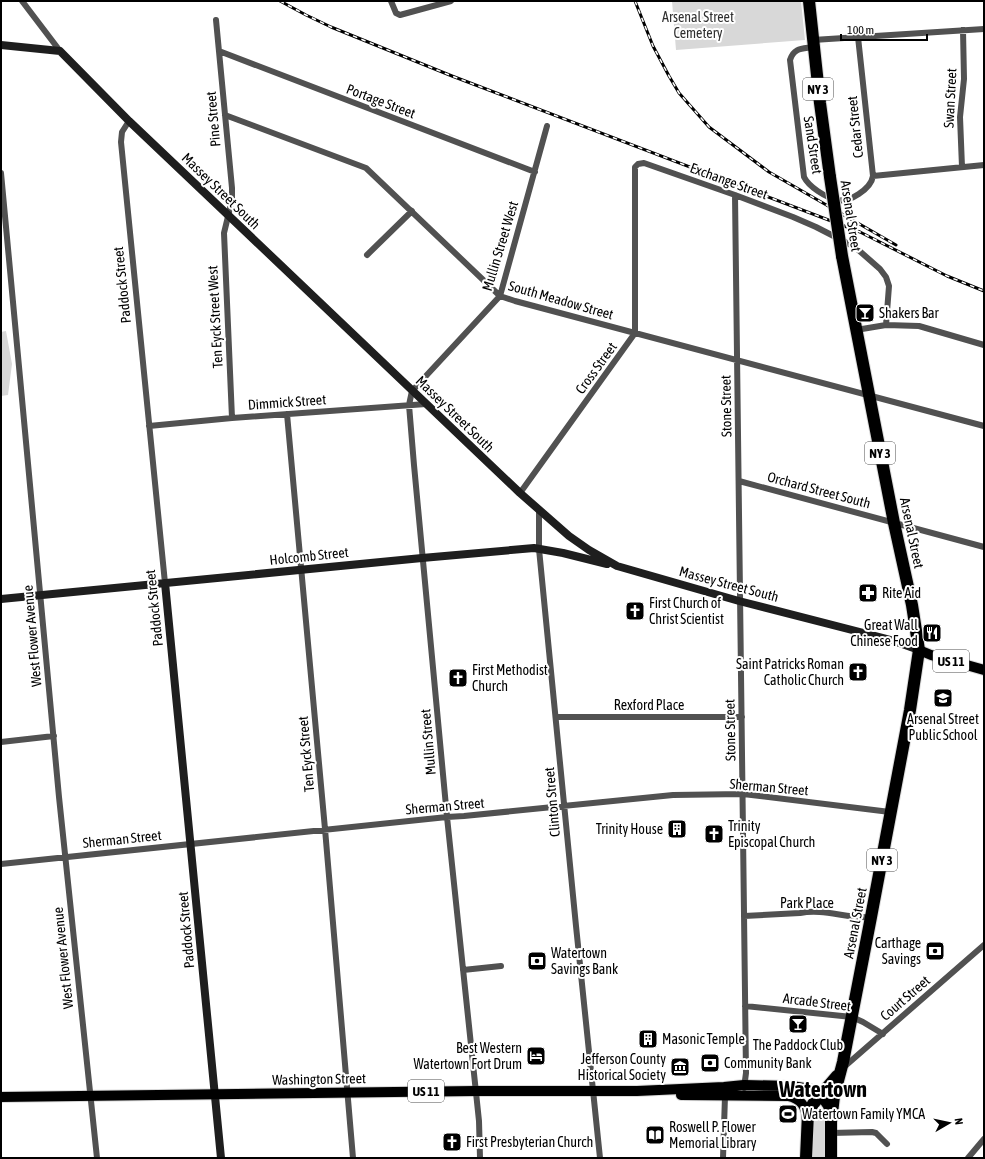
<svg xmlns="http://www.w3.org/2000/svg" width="985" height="1159" font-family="'Asap Condensed',sans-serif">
  <rect width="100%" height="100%" fill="#fff"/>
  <path fill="#d8d8d8" d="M672 1H801L805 40 676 50Z
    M6 331 12 364 8 395 1 396V332Z
    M819 1114 822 1115 826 1122V1158H811L813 1119 815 1115Z"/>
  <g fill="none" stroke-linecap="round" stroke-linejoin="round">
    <g stroke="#dbdbdb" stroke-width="12">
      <path id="primary" d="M919 650 931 655 984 670
        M681 1095 788 1096C801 1099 806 1106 807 1119
        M1 1097 475 1091H637L724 1087 744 1085 792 1086 810 1089 821 1096 828 1106 831 1116"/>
    </g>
    <g stroke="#dbdbdb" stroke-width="14">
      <path id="highway" d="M809 1 820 103 830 177
        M806 1158 808 1113 813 1104 837 1076
        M831 1158V1122L834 1096 843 1062 871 917 910 710 919 650 912 605 894 523 842 256"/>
    </g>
    <path stroke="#515151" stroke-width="6" d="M22 1 60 51
      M391 1 396 13 400 15 451 1
      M216 20 232 188V200L224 233 232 418
      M813 40 984 29
      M814 47C803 49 794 47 790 60L804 177C809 187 825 197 837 200 849 203 871 189 873 176L858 37
      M219 51 535 172
      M225 115 366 168 500 296 515 301 984 426
      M129 121 122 132 121 142 165 583
      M962 167 960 117 964 79 963 30
      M1 173 59 797 97 1158
      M873 176 984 165
      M735 195 746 1073 744 1088
      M367 255 412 211
      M856 330 886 325 919 326 984 345
      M287 414 325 829 353 1158
      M149 426 232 418 426 404
      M739 481 984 547
      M520 493 635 333V167L638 164 644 163 735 195 793 217 816 227 855 247 880 269 886 277 889 286 886 325
      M539 510V549L576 926 600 1158
      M556 717H742
      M1 742 54 736
      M1 864 447 817 464 816 673 795 743 794 890 812
      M744 916 800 913C824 908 847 919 871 917
      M463 970 501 966
      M745 1006 852 1017 863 1022 883 1034
      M844 1067 984 945
      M831 1133 872 1132 876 1133 887 1144
      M480 1158 479 1121 447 817 414 465 409 405 412 391 500 296 547 126
      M723 1158 725 1096
      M968 1158 984 1139"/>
    <path stroke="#1e1e1e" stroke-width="8" d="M1 45 60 51 129 121 248 234 520 493 569 536 589 550 617 566 739 601 891 640 919 650
      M165 583 221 1158
      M1 599 422 558 534 548 563 553 607 564"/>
    <use href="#primary" stroke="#000" stroke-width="10"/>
    <use href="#highway" stroke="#000" stroke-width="12"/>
    <g stroke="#000" stroke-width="3">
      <path id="rail" d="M280 1 306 15 331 27 452 76 860 232 947 276 984 291
        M635 1 653 46 669 76 679 93 709 127 769 172 896 245"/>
    </g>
    <use href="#rail" stroke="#fff" stroke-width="1.5" stroke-dasharray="4.5" stroke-linecap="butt"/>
    <g stroke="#dbdbdb" stroke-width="14" stroke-linecap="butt">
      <path id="highway-bridge" d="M830 177 842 256"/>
    </g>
    <use href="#highway-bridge" stroke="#000" stroke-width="12"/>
  </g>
  <defs>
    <g id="bar-square" transform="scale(1)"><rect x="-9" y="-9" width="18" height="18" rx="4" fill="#000" stroke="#fff"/><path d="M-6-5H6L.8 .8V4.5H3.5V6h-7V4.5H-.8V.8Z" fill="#fff"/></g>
    <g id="pharmacy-square" transform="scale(1)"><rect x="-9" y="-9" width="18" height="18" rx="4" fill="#000" stroke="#fff"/><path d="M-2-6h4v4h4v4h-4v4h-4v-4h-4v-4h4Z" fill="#fff"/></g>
    <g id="church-square" transform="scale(1)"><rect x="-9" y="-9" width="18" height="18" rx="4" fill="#000" stroke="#fff"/><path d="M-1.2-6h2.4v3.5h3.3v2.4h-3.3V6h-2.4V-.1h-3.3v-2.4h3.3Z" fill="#fff"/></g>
    <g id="restaurant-square" transform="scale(1)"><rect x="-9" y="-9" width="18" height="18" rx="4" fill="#000" stroke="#fff"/><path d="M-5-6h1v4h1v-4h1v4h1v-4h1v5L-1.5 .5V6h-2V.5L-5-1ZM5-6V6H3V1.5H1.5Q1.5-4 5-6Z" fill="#fff"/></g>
    <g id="school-square" transform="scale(1)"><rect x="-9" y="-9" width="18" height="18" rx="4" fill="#000" stroke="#fff"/><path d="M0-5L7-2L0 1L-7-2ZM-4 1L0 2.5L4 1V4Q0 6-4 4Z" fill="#fff"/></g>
    <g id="building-square" transform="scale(1)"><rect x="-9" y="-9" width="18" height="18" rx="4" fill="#000" stroke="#fff"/><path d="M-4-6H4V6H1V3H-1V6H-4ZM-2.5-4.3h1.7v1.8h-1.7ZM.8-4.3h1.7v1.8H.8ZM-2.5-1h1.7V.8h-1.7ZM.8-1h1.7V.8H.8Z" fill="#fff"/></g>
    <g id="bank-square" transform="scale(1)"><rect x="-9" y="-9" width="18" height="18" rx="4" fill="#000" stroke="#fff"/><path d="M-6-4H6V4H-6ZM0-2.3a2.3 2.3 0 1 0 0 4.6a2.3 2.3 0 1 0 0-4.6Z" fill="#fff"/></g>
    <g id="hotel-square" transform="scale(1)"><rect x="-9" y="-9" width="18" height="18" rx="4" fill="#000" stroke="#fff"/><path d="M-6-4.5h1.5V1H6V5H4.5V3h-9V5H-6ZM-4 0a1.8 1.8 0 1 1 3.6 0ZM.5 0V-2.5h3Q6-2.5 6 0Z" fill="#fff"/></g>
    <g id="museum-square" transform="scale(1)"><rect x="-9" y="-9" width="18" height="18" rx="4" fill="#000" stroke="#fff"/><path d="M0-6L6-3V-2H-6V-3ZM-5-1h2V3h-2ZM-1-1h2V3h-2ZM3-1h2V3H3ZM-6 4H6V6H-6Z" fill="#fff"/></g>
    <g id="stadium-square" transform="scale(1)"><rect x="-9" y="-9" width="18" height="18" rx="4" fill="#000" stroke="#fff"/><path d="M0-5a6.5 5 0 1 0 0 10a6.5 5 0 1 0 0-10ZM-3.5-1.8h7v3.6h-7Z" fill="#fff"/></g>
    <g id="library-square" transform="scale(1)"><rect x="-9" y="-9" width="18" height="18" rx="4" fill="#000" stroke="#fff"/><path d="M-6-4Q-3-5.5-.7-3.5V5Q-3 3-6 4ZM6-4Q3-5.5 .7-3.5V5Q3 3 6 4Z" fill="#fff"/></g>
  </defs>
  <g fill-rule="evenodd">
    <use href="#bar-square" x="865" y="313"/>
    <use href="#pharmacy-square" x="868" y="593"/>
    <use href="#church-square" x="635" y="611"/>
    <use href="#restaurant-square" x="932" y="633"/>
    <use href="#church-square" x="858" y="672"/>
    <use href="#church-square" x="458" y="678"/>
    <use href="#school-square" x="943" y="698"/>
    <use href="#building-square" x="677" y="829"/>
    <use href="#church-square" x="714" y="834"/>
    <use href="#bank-square" x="935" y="951"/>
    <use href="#bank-square" x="537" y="961"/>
    <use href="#bar-square" x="798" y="1024"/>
    <use href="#building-square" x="648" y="1039"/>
    <use href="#hotel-square" x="536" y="1056"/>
    <use href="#bank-square" x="710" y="1063"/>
    <use href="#museum-square" x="680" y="1067"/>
    <use href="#stadium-square" x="788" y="1114"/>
    <use href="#library-square" x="655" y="1135"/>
    <use href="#church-square" x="452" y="1142"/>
  </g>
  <g text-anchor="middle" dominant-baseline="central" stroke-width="4" stroke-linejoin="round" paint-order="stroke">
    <g fill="#fff" stroke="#4c4c4c" stroke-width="1">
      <rect x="803" y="78" width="30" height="22" rx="3"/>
      <rect x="865" y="442" width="30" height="22" rx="3"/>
      <rect x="933" y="650" width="36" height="22" rx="3"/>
      <rect x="867" y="849" width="30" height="22" rx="3"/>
      <rect x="408" y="1080" width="36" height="22" rx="3"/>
    </g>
    <g font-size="13" font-weight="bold" fill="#000">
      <text x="818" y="89">NY 3</text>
      <text x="880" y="453">NY 3</text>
      <text x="951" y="661">US 11</text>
      <text x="882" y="860">NY 3</text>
      <text x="426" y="1091">US 11</text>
    </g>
    <g font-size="14" fill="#2f2f2f" stroke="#fff">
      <text x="698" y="17">Arsenal Street<tspan x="698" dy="16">Cemetery</tspan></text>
    </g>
    <g font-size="14" fill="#000" stroke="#fff">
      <text transform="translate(950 98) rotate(-87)">Swan Street</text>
      <text transform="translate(381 101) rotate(21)">Portage Street</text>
      <text transform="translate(213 119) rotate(-95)">Pine Street</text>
      <text transform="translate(855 127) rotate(-96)">Cedar Street</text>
      <text transform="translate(813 145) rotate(81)">Sand Street</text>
      <text transform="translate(729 181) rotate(20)">Exchange Street</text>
      <text transform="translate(221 191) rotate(44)">Massey Street South</text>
      <text transform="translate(851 216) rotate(81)">Arsenal Street</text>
      <text transform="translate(500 246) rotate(-73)">Mullin Street West</text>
      <text transform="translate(122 285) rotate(-96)">Paddock Street</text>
      <text transform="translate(561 300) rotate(16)">South Meadow Street</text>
      <text transform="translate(215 317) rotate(-93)">Ten Eyck Street West</text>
      <text transform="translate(596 368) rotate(-54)">Cross Street</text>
      <text transform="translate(287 402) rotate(-4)">Dimmick Street</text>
      <text transform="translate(726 406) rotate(-91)">Stone Street</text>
      <text transform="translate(455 414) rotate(44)">Massey Street South</text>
      <text transform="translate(819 490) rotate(15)">Orchard Street South</text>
      <text transform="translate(912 533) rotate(78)">Arsenal Street</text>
      <text transform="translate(309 556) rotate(-6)">Holcomb Street</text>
      <text transform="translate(729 584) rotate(15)">Massey Street South</text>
      <text transform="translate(154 608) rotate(-96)">Paddock Street</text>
      <text transform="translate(32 636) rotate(-95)">West Flower Avenue</text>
      <text x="649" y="705">Rexford Place</text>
      <text transform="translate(730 730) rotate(-91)">Stone Street</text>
      <text transform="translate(428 742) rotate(-95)">Mullin Street</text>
      <text transform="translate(306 754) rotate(-95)">Ten Eyck Street</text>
      <text transform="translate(769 787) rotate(5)">Sherman Street</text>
      <text transform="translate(552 802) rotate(-95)">Clinton Street</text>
      <text transform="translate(445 806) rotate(-5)">Sherman Street</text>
      <text transform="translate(122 839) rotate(-6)">Sherman Street</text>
      <text x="807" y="903">Park Place</text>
      <text transform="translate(855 923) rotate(-79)">Arsenal Street</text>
      <text transform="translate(186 930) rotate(-95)">Paddock Street</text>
      <text transform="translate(63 958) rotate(-96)">West Flower Avenue</text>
      <text transform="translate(905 998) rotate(-41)">Court Street</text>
      <text transform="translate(817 1002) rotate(7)">Arcade Street</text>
      <text transform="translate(319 1079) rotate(-1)">Washington Street</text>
    </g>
    <g font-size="14" fill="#000" stroke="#fff" text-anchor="start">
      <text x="879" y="313">Shakers Bar</text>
      <text x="882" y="593">Rite Aid</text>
      <text x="649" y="603">First Church of<tspan x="649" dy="16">Christ Scientist</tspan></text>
      <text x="918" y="625" text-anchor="end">Great Wall<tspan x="918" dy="16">Chinese Food</tspan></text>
      <text x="844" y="664" text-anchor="end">Saint Patricks Roman<tspan x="844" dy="16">Catholic Church</tspan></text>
      <text x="472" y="670">First Methodist<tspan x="472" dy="16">Church</tspan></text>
      <text x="943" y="719" text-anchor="middle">Arsenal Street<tspan x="943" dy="16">Public School</tspan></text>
      <text x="728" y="826">Trinity<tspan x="728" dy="16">Episcopal Church</tspan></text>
      <text x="663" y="829" text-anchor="end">Trinity House</text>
      <text x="921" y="943" text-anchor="end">Carthage<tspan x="921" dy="16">Savings</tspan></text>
      <text x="551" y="953">Watertown<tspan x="551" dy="16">Savings Bank</tspan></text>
      <text x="662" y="1039">Masonic Temple</text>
      <text x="798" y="1045" text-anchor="middle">The Paddock Club</text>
      <text x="522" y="1048" text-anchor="end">Best Western<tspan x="522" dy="16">Watertown Fort Drum</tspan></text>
      <text x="666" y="1059" text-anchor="end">Jefferson County<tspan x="666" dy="16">Historical Society</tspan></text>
      <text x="724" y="1063">Community Bank</text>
      <text x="802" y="1114">Watertown Family YMCA</text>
      <text x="669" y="1127">Roswell P. Flower<tspan x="669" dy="16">Memorial Library</tspan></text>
      <text x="466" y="1142">First Presbyterian Church</text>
    </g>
    <g font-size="22" font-weight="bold" fill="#000" stroke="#fff">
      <text x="823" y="1089">Watertown</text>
    </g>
  </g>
  <rect width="985" height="1159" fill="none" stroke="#000000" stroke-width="4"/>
  <g transform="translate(949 1123) rotate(81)" stroke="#ffffff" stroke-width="3" paint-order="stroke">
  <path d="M0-3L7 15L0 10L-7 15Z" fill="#000000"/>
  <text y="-6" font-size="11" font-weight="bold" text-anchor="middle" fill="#000000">N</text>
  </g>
  <path d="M841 34v6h86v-6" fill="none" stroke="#000000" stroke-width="2"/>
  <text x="847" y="34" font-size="12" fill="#000000" stroke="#ffffff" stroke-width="3" paint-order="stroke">100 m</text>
</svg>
